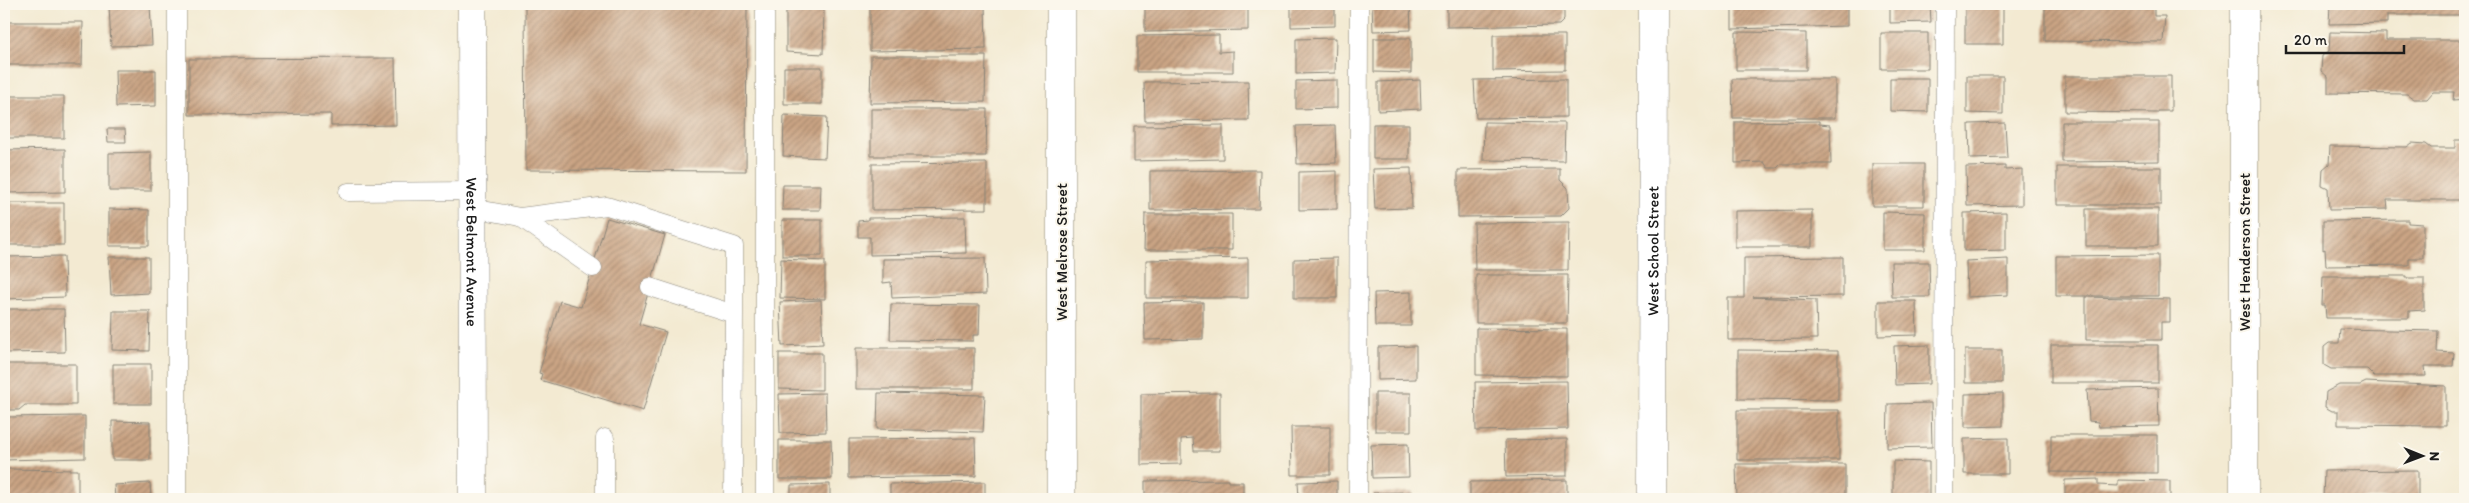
<svg xmlns="http://www.w3.org/2000/svg" width="2469" height="503" font-family="Itim,sans-serif">
  <defs>
    <pattern id="building-hatch" width="6" height="6" patternUnits="userSpaceOnUse" patternTransform="scale(1.25)"><rect width="6" height="6" fill="#caa484"/><path d="M-1 1l2-2M0 6l6-6M5 7l2-2" fill="none" stroke="#a3856b"/></pattern>
  </defs>
  <rect width="100%" height="100%" fill="#fbf7ec"/>
  <filter id="ink" filterUnits="userSpaceOnUse"><feTurbulence type="fractalNoise" baseFrequency=".02" numOctaves="2"/><feDisplacementMap in="SourceGraphic" scale="10" xChannelSelector="R" yChannelSelector="G"/><feConvolveMatrix kernelMatrix="1 2 1 2 8 2 1 2 1" color-interpolation-filters="sRGB"/></filter>
  <filter id="wash" filterUnits="userSpaceOnUse"><feTurbulence type="fractalNoise" baseFrequency=".0096" numOctaves="4" result="noise"/><feDisplacementMap in="SourceGraphic" scale="20" xChannelSelector="R" yChannelSelector="G"/><feGaussianBlur stdDeviation="1.12" result="paint"/><feColorMatrix in="noise" values="0 0 0 0 0 0 0 0 0 0 0 0 0 0 0 0 0 1.4 0 .05"/><feComposite in="paint" operator="in"/></filter>
  <g filter="url(#wash)">
    <rect width="100%" height="100%" fill="#f3ead2"/>
    <g id="blocks">
      <path fill="url(#building-hatch)" d="M150 4 152 45 111 46 109 5Z
        M525 4H747L746 171 526 170Z
        M870 4H985L986 49 870 51Z
        M1145 4H1248V30L1145 32Z
        M1291 4H1335V26L1291 27Z
        M1372 4H1410L1411 30 1373 31Z
        M1447 4H1561L1564 7V20L1559 25 1447 27Z
        M1732 4H1847V26L1732 29Z
        M1890 4H1930L1931 22 1890 23Z
        M2045 4H2154V16H2165L2163 42 2045 41Z
        M2330 4H2465V15H2387V23L2329 24Z
        M786 5 824 8 823 54 786 52Z
        M1965 7H2003V44H1965Z
        M4 22H83L82 65H4Z
        M1736 32 1806 33V70H1736Z
        M2330 32 2386 33V40H2465V99L2453 100 2454 92H2433L2427 99H2414L2407 94 2328 93V77L2321 71 2322 56 2329 51Z
        M1881 33H1928V69H1881Z
        M1219 35V52L1233 51V72H1137V36Z
        M1493 35H1565V70L1493 71Z
        M1336 38 1335 73 1296 74V39Z
        M1374 38H1411V73L1374 72Z
        M871 56H986L985 102 870 103Z
        M395 58 396 125 331 126V114L189 115V59Z
        M784 67H822V104H784Z
        M115 70H156V106L116 107Z
        M1967 76H2003V114L1967 113Z
        M2065 76H2171V111H2158V113L2065 112Z
        M1890 78H1928V112L1890 111Z
        M1566 79V117L1476 118 1474 80Z
        M1732 79H1835V118H1733Z
        M1337 80V108L1296 109V81Z
        M1420 80 1421 109 1378 111V82Z
        M1248 81 1249 120 1145 121 1144 82Z
        M4 96H64V138H4Z
        M871 109H987L986 156H871Z
        M784 115 827 117 825 158 783 156Z
        M1819 121V124L1830 125 1831 164H1781L1777 168H1768L1764 162 1735 163V122Z
        M1484 122 1565 123 1564 161 1483 160Z
        M2062 122H2159V161L2062 162Z
        M2005 123 2007 158 1970 159 1969 124Z
        M1373 124H1409V159H1373Z
        M1223 125V159L1134 161V126Z
        M1335 125 1336 163 1297 164 1296 126Z
        M107 129H125L126 142H108Z
        M2455 140H2465V200H2387L2388 209 2329 210 2328 188 2322 185 2323 169 2329 164 2330 146 2407 147 2412 143 2426 144 2431 148H2455Z
        M65 149V192L4 193V150Z
        M151 152V191H109V153Z
        M987 163V209L872 210V164Z
        M1872 164H1924V206H1872Z
        M2005 166V170L2022 169V205L1967 206 1966 167Z
        M2057 167H2161V205H2057Z
        M1411 168 1412 208 1375 209 1373 169Z
        M1560 169V180L1568 188 1569 208 1561 216 1458 217V170Z
        M1260 170 1259 209 1150 210V171Z
        M1337 171V209L1299 210V172Z
        M783 185H821L820 210H782Z
        M4 203H64V245H4Z
        M109 209 149 210V246H109Z
        M2086 209H2158V246H2086Z
        M1812 210V247H1735V211Z
        M1883 212 1925 213V250H1883Z
        M2006 212V250L1964 251V213Z
        M1145 214H1232V250H1144Z
        M965 217 966 253 870 255V237H858V221L868 220V218Z
        M607 218 665 235 639 324 666 332 643 411 540 380 542 374 539 373 560 301 581 307Z
        M782 220H822V256H782Z
        M2408 220V223L2423 224V258H2409V265L2326 266 2325 249 2323 250V221Z
        M1569 222 1568 270H1475L1474 223Z
        M2158 255V296H2056V256Z
        M64 256 65 297 4 299V257Z
        M109 257H149V293L111 295Z
        M1843 257V296L1753 297 1816 300 1817 339 1728 340V298H1744V258Z
        M985 258 986 294 892 298 891 282 883 283V259Z
        M1248 258V298H1146V260Z
        M1337 258V298H1294V259Z
        M781 259 825 261V299L780 298Z
        M2008 259V295L1967 297 1966 261Z
        M1891 262H1929L1930 297H1892Z
        M1476 275H1568L1567 323H1476Z
        M2323 276H2407V278H2424V310L2409 311V318H2326L2325 305H2322Z
        M1411 292V326H1375L1374 293Z
        M2086 297 2170 299V322H2161V340H2086Z
        M821 300 823 344 782 346 780 302Z
        M1878 301H1916L1917 335 1878 336Z
        M1203 302V339L1145 340 1144 303Z
        M891 304 980 305 979 335H973V341L890 340Z
        M4 309H64L65 352 4 353Z
        M113 311H150L149 351 112 350Z
        M1476 328 1567 329V376L1476 375Z
        M2340 329 2438 331 2437 352 2454 353 2453 366H2425L2426 376H2374L2367 369H2331L2324 365V347L2329 343H2339Z
        M1929 345V384L1895 385 1894 346Z
        M2051 345H2158V383H2051Z
        M1416 346V379L1378 380V347Z
        M856 348H974V389H856Z
        M1738 350 1838 351V400L1738 399Z
        M1965 350H2002V383H1965Z
        M779 353H822V390L779 389Z
        M4 364H76V405H25L19 410H4Z
        M113 364H151V404H113Z
        M1567 381 1568 429 1476 431 1475 382Z
        M2366 382 2446 386V426L2338 425V411H2332L2325 407 2326 392 2339 385H2360Z
        M2158 388 2159 426 2099 427 2098 422 2089 421 2087 390Z
        M825 393 826 432 780 433 779 394Z
        M878 393 985 395 983 432 877 429Z
        M1220 393V451H1194L1193 438 1181 439V464L1141 465V394Z
        M1375 393H1411V431H1375Z
        M2003 393V426L1965 427V394Z
        M1931 403 1932 447 1887 448 1888 404Z
        M1737 410H1839V460H1737Z
        M85 416V458L4 460V417Z
        M112 421 150 422V460H112Z
        M1291 427H1330V475H1292Z
        M2051 435H2157V473L2051 472Z
        M975 438 976 476 849 478V439Z
        M2008 438V474H1964V439Z
        M1567 439V476L1506 477 1505 440Z
        M779 440H831L832 479H779Z
        M1408 444 1409 477 1372 478 1371 445Z
        M1893 461 1929 462V499H1893Z
        M1736 464H1845V499H1737Z
        M4 469 78 470V499H4Z
        M2418 470V499H2323L2324 471Z
        M2098 479V485L2118 486V480L2170 481V499H2065V480Z
        M1228 480V482H1243V499H1145V481Z
        M1567 480V499H1470V482Z
        M1337 481V499H1299L1298 482Z
        M985 482V499H890V484Z
        M150 483 151 499H115L114 485Z
        M830 484V499H791V485Z
        M1413 492V499H1374L1373 493Z"/>
    </g>
  </g>
  <g filter="url(#ink)">
    <use href="#blocks" fill-opacity="0" stroke="#888377" stroke-width="1"/>
    <g fill="none" stroke-linecap="round" stroke-linejoin="round">
      <g stroke="#888377" stroke-width="19">
        <path id="lane" d="M177 4V499
          M765 4V499
          M348 192 472 191
          M472 208 520 217 593 268
          M520 217 607 206 734 246V314
          M650 287 734 314 733 499
          M605 499V438
          M1358 499 1359 4
          M1944 499 1945 4"/>
      </g>
      <g stroke="#888377" stroke-width="29">
        <g id="street">
          <path d="M1061 4V499"/>
          <path id="s1" d="M1652 499 1653 4"/>
          <path d="M2244 499V4"/>
        </g>
      </g>
      <g stroke="#888377" stroke-width="29">
        <g id="secondary">
          <path id="s2" d="M472 4 473 499"/>
        </g>
      </g>
      <use href="#lane" stroke="#fff" stroke-width="18"/>
      <use href="#street" stroke="#fff" stroke-width="28"/>
      <use href="#secondary" stroke="#fff" stroke-width="28"/>
    </g>
  </g>
  <g text-anchor="middle" dominant-baseline="central" stroke-width="4" stroke-linejoin="round" paint-order="stroke">
    <g font-size="16" fill="#1c1c1c" stroke="#fbf7ec">
      <text stroke="none"><textPath href="#s1" startOffset="248">West School Street</textPath></text>
      <text stroke="none"><textPath href="#s2" startOffset="248">West Belmont Avenue</textPath></text>
      <text transform="translate(1061 252) rotate(-90)">West Melrose Street</text>
      <text transform="translate(2244 252) rotate(-90)">West Henderson Street</text>
    </g>
  </g>
  <rect width="2469" height="503" fill="none" stroke="#fbf7ec" stroke-width="20"/>
  <g transform="translate(2422 456) rotate(91)" stroke="#fbf7ec" stroke-width="4" paint-order="stroke">
  <path d="M0-4L9 19L0 12L-9 19Z" fill="#1c1c1c"/>
  <text y="-8" font-size="14" font-weight="bold" text-anchor="middle" fill="#1c1c1c">N</text>
  </g>
  <path d="M2286 45v8h118v-8" fill="none" stroke="#1c1c1c" stroke-width="2.5"/>
  <text x="2294" y="45" font-size="15" fill="#1c1c1c" stroke="#fbf7ec" stroke-width="4" paint-order="stroke">20 m</text>
</svg>
